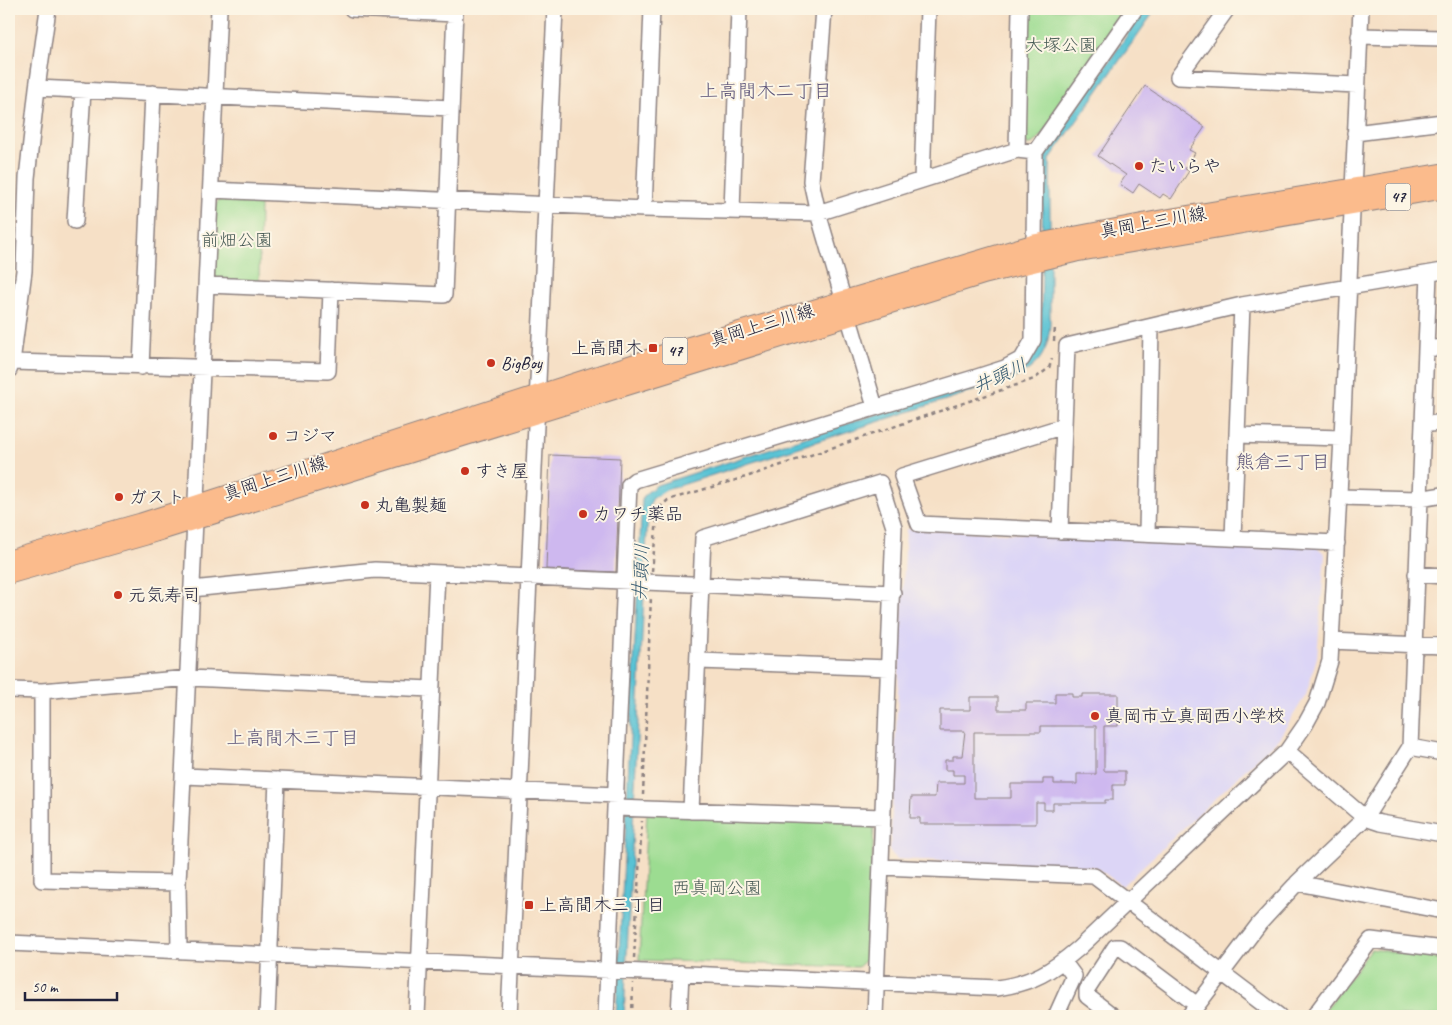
<svg xmlns="http://www.w3.org/2000/svg" width="1452" height="1025" font-family="Caveat,'Klee One',sans-serif">
  <rect width="100%" height="100%" fill="#fcf5e5"/>
  <filter id="ink" filterUnits="userSpaceOnUse"><feTurbulence type="fractalNoise" baseFrequency=".02" numOctaves="2"/><feDisplacementMap in="SourceGraphic" scale="10" xChannelSelector="R" yChannelSelector="G"/><feConvolveMatrix kernelMatrix="1 2 1 2 8 2 1 2 1" color-interpolation-filters="sRGB"/></filter>
  <filter id="wash" filterUnits="userSpaceOnUse"><feTurbulence type="fractalNoise" baseFrequency=".0096" numOctaves="4" result="noise"/><feDisplacementMap in="SourceGraphic" scale="20" xChannelSelector="R" yChannelSelector="G"/><feGaussianBlur stdDeviation="1.12" result="paint"/><feColorMatrix in="noise" values="0 0 0 0 0 0 0 0 0 0 0 0 0 0 0 0 0 1.4 0 .05"/><feComposite in="paint" operator="in"/></filter>
  <g filter="url(#wash)">
    <rect width="100%" height="100%" fill="#f6e0c6"/>
    <path fill="#dcd5f6" d="M906 529 1316 546 1325 554 1317 657 1306 695 1279 738 1122 886 1096 867 897 859 890 852Z"/>
    <path fill="#9cdc91" stroke="#5f7f66" d="M1026 9H1119L1122 18 1038 140 1028 146 1022 136Z
      M221 197 260 199 259 282 218 280 214 276 216 204Z
      M647 812 869 821 874 827 867 959 858 967 639 960Z
      M1371 949 1443 959V1016H1321Z"/>
    <path fill="#58c2d4" stroke="#3d7288" d="M1145 9H1156L1050 159V324C1048 351 1041 364 1017 377L666 490 652 499 648 510 624 1016H616L642 500 645 494 657 485 1014 370 1041 335 1043 168 1046 153Z"/>
    <g id="blocks">
      <path fill="#ceb8ef" fill-rule="evenodd" d="M1145 86 1205 127 1189 150 1195 153 1185 169 1189 171 1171 199 1163 194 1160 198 1139 184 1133 193 1120 184 1126 175 1098 156Z
        M550 455 620 458 616 572 546 569Z
        M1055 693H1072V697H1082V694H1118V726H1104V771H1125V785H1113V800H1105V803H1053V810H1044V803H1036V824H920V818H910L911 797H935L936 783H964V775H953V770H945V760H953V756H962L965 731H940V710H970V697H998V710H1026V703H1055ZM1041 726H1096V774H1077V784H1054V779H1043V784H1011V798H974V732H1041Z"/>
    </g>
  </g>
  <g filter="url(#ink)">
    <use href="#blocks" fill-opacity="0" stroke="#8c8180" stroke-width="1"/>
    <g fill="none" stroke-linecap="round" stroke-linejoin="round">
      <g stroke="#8c8180" stroke-width="18">
        <path id="minor" d="M352 9 455 14
          M824 9 811 181 818 213 875 407
          M1227 9 1178 77 1357 85
          M1359 36 1443 38
          M37 88 451 108
          M1355 133 1443 122
          M1017 150 1020 9
          M922 180 928 9
          M211 190 644 209 818 213 1017 150 1035 152
          M644 209 652 9
          M732 211 739 9
          M75 221 83 90
          M207 285 444 295 455 9
          M1426 349 1443 347
          M12 362 328 371 331 290
          M141 367 153 93
          M9 370 12 362 24 271 27 178 37 88 48 9
          M1424 425 1443 422
          M1064 426 902 476 919 524 1337 543
          M1237 435 1342 438
          M1339 497 1419 499 1443 495
          M1060 531 1067 346 1242 305 1443 271
          M1147 534 1151 327
          M1233 538 1242 305
          M1416 574 1443 576
          M192 589 375 570 893 593
          M1331 641 1443 646
          M699 661 889 668
          M9 690 42 691 189 678 431 689
          M42 691V880L178 883
          M1410 747 1443 753
          M1287 751 1365 818 1380 823 1443 834
          M185 776 617 795
          M616 808 883 817
          M691 811 703 538 880 483 894 527 875 1016
          M882 867 1094 876 1279 1016
          M1297 883 1443 911
          M9 943 997 988C1033 983 1052 971 1079 948L1287 751 1305 725 1317 703 1330 661 1342 438 1361 9
          M179 950 178 883 219 9
          M267 1016 277 780
          M417 1016 437 573
          M509 1016 555 9
          M606 1016 629 485 635 480 977 377 1005 368 1022 359 1033 340 1035 152 1135 9
          M679 1016 681 973
          M1056 1016 1074 976 1063 961
          M1113 1016 1087 996V990L1115 947H1120L1197 1005
          M1189 1016 1259 924 1297 883 1365 818 1410 747 1429 274
          M1314 1016 1371 940 1443 949"/>
      </g>
      <g stroke="#8c8180" stroke-width="21">
        <path id="major" d="M9 560 141 523 674 351 1034 244 1161 220 1443 173
          M9 574 146 535 985 274 1076 252 1443 189"/>
      </g>
      <path stroke="#8c8180" stroke-width="2.5" stroke-dasharray="4 4" stroke-linecap="butt" d="M1054 341 1055 327
        M652 571 658 509 668 500 749 476 1034 379 1049 368 1052 359
        M643 795 651 596
        M634 958 642 821
        M632 1016 633 983"/>
      <use href="#minor" stroke="#fff" stroke-width="15"/>
      <use href="#major" stroke="#fbbb8c" stroke-width="19"/>
    </g>
  </g>
  <g fill="#c8321e" stroke="#fcf5e5" stroke-width="2">
    <circle cx="1139" cy="166" r="5"/>
    <rect x="648" y="343" width="10" height="10" rx="2.5"/>
    <circle cx="491" cy="363" r="5"/>
    <circle cx="273" cy="436" r="5"/>
    <circle cx="465" cy="471" r="5"/>
    <circle cx="119" cy="497" r="5"/>
    <circle cx="365" cy="505" r="5"/>
    <circle cx="583" cy="514" r="5"/>
    <circle cx="118" cy="595" r="5"/>
    <circle cx="1095" cy="716" r="5"/>
    <rect x="524" y="900" width="10" height="10" rx="2.5"/>
  </g>
  <g text-anchor="middle" dominant-baseline="central" stroke-width="4" stroke-linejoin="round" paint-order="stroke">
    <g fill="#fcf5e5" stroke="#63616e" stroke-width="1">
      <rect x="1385.5" y="183.5" width="25" height="27" rx="4"/>
      <rect x="662.5" y="337.5" width="25" height="27" rx="4"/>
    </g>
    <g font-size="16" font-weight="bold" fill="#22223b">
      <text x="1398" y="197">47</text>
      <text x="675" y="351">47</text>
    </g>
    <g font-size="18" fill="#475a55" stroke="#fcf5e5">
      <text x="1061" y="45">大塚公園</text>
      <text x="237" y="240">前畑公園</text>
      <text x="717" y="888">西真岡公園</text>
    </g>
    <g font-size="18" fill="#22223b" stroke="#fcf5e5" text-anchor="start">
      <text x="1149" y="166">たいらや</text>
      <text x="643" y="348" text-anchor="end">上高間木</text>
      <text x="501" y="363">BigBoy</text>
      <text x="283" y="436">コジマ</text>
      <text x="475" y="471">すき屋</text>
      <text x="129" y="497">ガスト</text>
      <text x="375" y="505">丸亀製麺</text>
      <text x="593" y="514">カワチ薬品</text>
      <text x="128" y="595">元気寿司</text>
      <text x="1105" y="716">真岡市立真岡西小学校</text>
      <text x="539" y="905">上高間木三丁目</text>
    </g>
    <g font-size="18" fill="#22223b" stroke="#fcf5e5">
      <text transform="translate(1153 222) rotate(-10)">真岡上三川線</text>
      <text transform="translate(762 325) rotate(-17)">真岡上三川線</text>
      <text transform="translate(275 478) rotate(-18)">真岡上三川線</text>
    </g>
    <g font-size="19" fill="#5e567a" stroke="#fcf5e5">
      <text x="766" y="91">上高間木二丁目</text>
      <text x="1283" y="462">熊倉三丁目</text>
      <text x="293" y="738">上高間木三丁目</text>
    </g>
    <g font-size="19" font-style="italic" fill="#355a71" stroke="#fcf5e5">
      <text transform="translate(1000 376) rotate(-25)">井頭川</text>
      <text transform="translate(641 572) rotate(-87)">井頭川</text>
    </g>
  </g>
  <rect width="1452" height="1025" fill="none" stroke="#fcf5e5" stroke-width="30"/>
  <path d="M25 992v8h92v-8" fill="none" stroke="#22223b" stroke-width="2.5"/>
  <text x="32" y="992" font-size="15" fill="#22223b" stroke="#fcf5e5" stroke-width="4" paint-order="stroke">50 m</text>
</svg>
